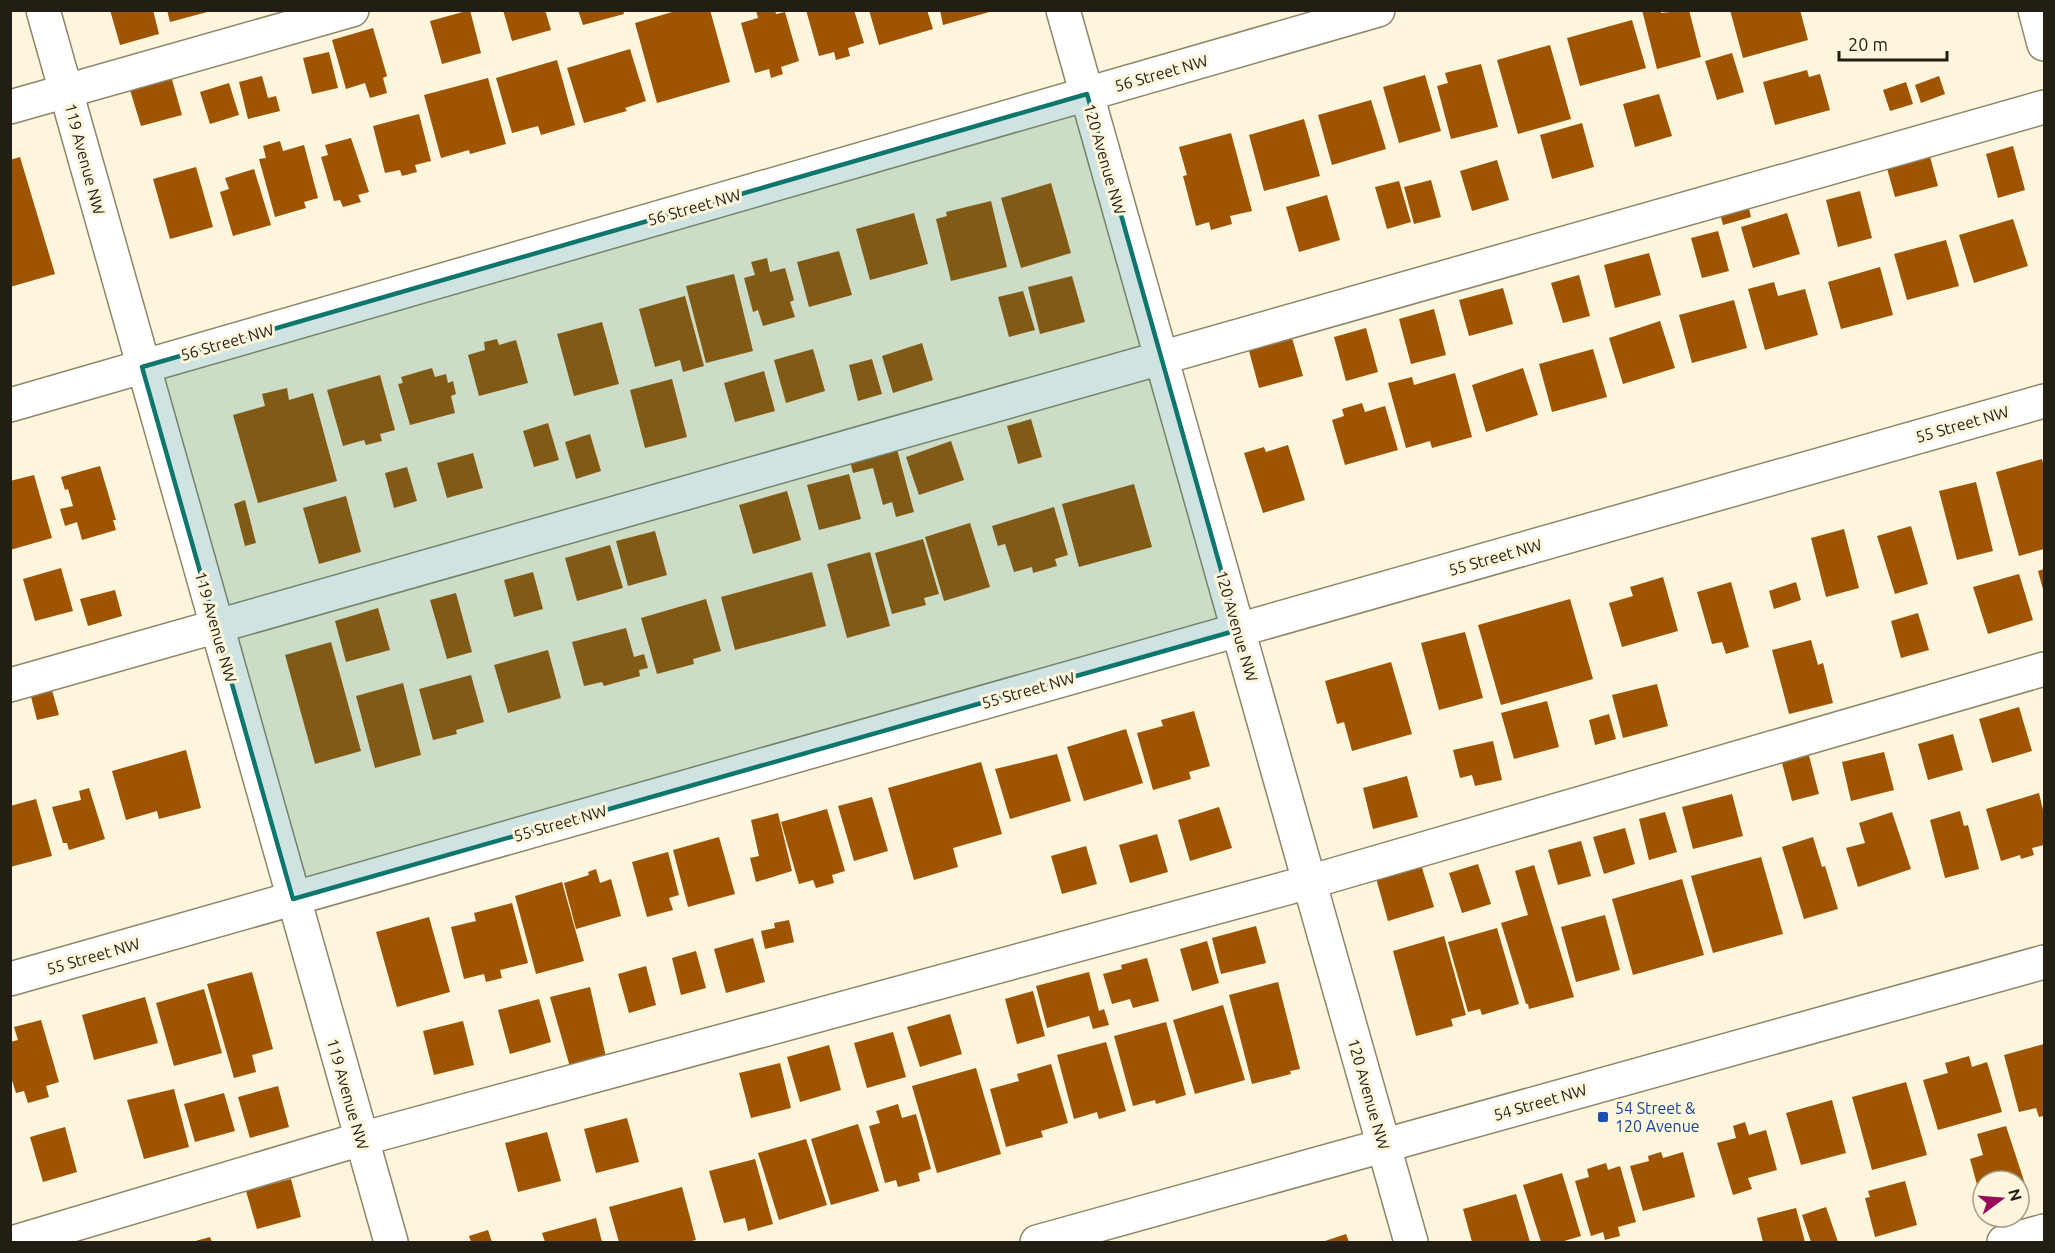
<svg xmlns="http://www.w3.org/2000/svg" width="2055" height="1253" font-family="Ubuntu,sans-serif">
  <rect width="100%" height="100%" fill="#fdf5dc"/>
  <path fill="#9e5400" d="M110 10H153L159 34 120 45Z
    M167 10H210L211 11 170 22Z
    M470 10 481 53 442 64 430 21Z
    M503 10H545L551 30 512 41Z
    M578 10H623L624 14 583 25Z
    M679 10H710L730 82 657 103 635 23Z
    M756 10H775L776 14 785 12 799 61 781 67 783 74 771 78 769 69 755 73 741 23 758 18Z
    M806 10H854L864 43 848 48 850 56 836 60 834 52 819 56Z
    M869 10H927L933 29 879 45Z
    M940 10H993V11L943 25Z
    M1642 10H1661V13L1689 10 1701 57 1657 69Z
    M1730 10H1800L1808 40 1743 58Z
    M1632 20 1646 68 1580 86 1567 38Z
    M373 28 387 76 383 78 387 93 370 98 365 83 346 89 332 40Z
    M1550 45 1571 119 1518 134 1497 60Z
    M630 49 646 101 625 108 627 111 584 123 567 68Z
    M329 52 338 88 312 94 303 58Z
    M1732 53 1744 92 1717 100 1705 61Z
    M557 60 575 125 541 135 538 126 512 133 496 78Z
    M1481 64 1498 127 1451 139 1437 86 1448 83 1445 73Z
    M169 69 182 115 141 126 127 80Z
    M1807 70 1809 77 1820 74 1830 110 1775 125 1763 82Z
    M1425 75 1441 131 1399 143 1383 87Z
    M262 76 268 98 276 96 280 111 248 119 239 82Z
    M1939 76 1945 94 1921 103 1915 85Z
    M488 78 506 144 470 154 469 150 441 158 424 95Z
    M1906 82 1913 104 1890 111 1883 90Z
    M229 83 239 115 210 124 200 92Z
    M1659 94 1672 136 1635 147 1623 104Z
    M1371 100 1386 149 1332 165 1318 115Z
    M419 114 431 161 415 165 417 172 402 176 400 170 385 173 373 126Z
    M1304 119 1320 176 1264 191 1249 135Z
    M1582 123 1594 167 1552 179 1540 135Z
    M1231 133 1252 211 1230 216 1232 224 1211 230 1209 222 1196 226 1183 176 1187 175 1179 147Z
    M351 138 369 192 358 195 361 202 343 207 340 200 334 201 321 157 328 155 325 145Z
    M280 141 283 151 304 145 318 198 304 202 306 208 275 217 259 159 266 158 263 146Z
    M1926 142 1938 186 1895 197 1883 154Z
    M2013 146 2025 190 1998 198 1986 154Z
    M20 157 55 274 10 287V160Z
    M1497 160 1509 200 1472 211 1460 171Z
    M196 167 213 227 170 239 153 179Z
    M254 169 271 225 233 236 220 192 229 189 225 178Z
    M1431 180 1441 217 1414 224 1404 187Z
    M1399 181 1411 222 1387 229 1375 187Z
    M1051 183 1071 253 1021 268 1001 198Z
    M1860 191 1872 238 1838 247 1826 200Z
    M1327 195 1340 240 1299 252 1286 207Z
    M1746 197 1751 217 1723 225 1718 205Z
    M991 201 1007 267 951 281 936 219 947 216 946 212Z
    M914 213 928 264 870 280 856 229Z
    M1787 213 1800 254 1753 268 1741 227Z
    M2013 219 2028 266 1974 283 1959 235Z
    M1718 231 1729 271 1702 278 1691 238Z
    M1946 240 1959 286 1907 300 1894 254Z
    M839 251 852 295 809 307 797 262Z
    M1649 253 1661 295 1615 308 1604 265Z
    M767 258 770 272 785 268 794 300 790 302 795 317 763 326 758 310 753 312 744 278 755 275 751 262Z
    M1880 267 1893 315 1841 329 1828 282Z
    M734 274 753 351 706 363 686 286Z
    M1579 275 1590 316 1563 323 1551 283Z
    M1072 276 1085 322 1040 334 1028 287Z
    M1774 282 1778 296 1805 289 1818 335 1765 350 1748 289Z
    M1503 288 1513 324 1469 336 1459 300Z
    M1023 291 1035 330 1009 337 998 297Z
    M685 296 704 366 683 372 680 360 655 367 639 309Z
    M1734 300 1747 348 1692 363 1679 315Z
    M1434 309 1446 355 1411 364 1399 319Z
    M1660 321 1675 368 1623 384 1609 338Z
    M602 322 619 384 574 396 557 334Z
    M1288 324 1303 376 1259 388 1245 336Z
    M1366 328 1378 372 1346 381 1334 337Z
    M497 339 499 345 516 340 528 383 479 396 468 355 485 350 484 342Z
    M922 343 933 380 893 393 882 356Z
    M813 349 825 391 786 403 774 360Z
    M1593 349 1607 397 1552 412 1539 364Z
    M872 359 882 394 858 401 849 365Z
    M432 368 435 377 446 374 448 383 453 381 456 394 451 396 455 413 410 425 398 384 403 383 401 377Z
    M1523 368 1538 415 1486 432 1472 385Z
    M764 371 775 411 735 422 724 383Z
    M1455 373 1472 437 1432 448 1430 441 1406 448 1388 383 1412 377 1414 385Z
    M380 375 395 430 380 434 382 441 366 445 364 440 343 446 327 390Z
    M672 379 687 437 645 448 630 390Z
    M287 388 289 400 313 393 337 481 258 503 233 415 265 406 262 394Z
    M1362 403 1365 412 1385 406 1398 450 1345 465 1332 420 1344 416 1342 409Z
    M1031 419 1042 457 1018 464 1007 426Z
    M548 423 559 460 534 467 523 431Z
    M590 434 601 471 576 479 565 442Z
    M951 441 964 480 919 495 906 457Z
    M895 442 914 512 896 517 892 502 883 505 873 468 853 473 847 449Z
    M1288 445 1305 500 1263 513 1244 453 1264 447 1266 452Z
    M473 453 483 488 447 498 437 463Z
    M2042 459 2044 468V549L2019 556 1996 472Z
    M100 466 116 520H113L116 530 82 540 77 522 65 526 60 509 73 506 68 489 65 490 61 477Z
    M407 467 417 501 394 508 385 473Z
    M849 474 861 519 819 530 807 485Z
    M34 475 52 538 10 550V481Z
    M1976 482 1993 551 1957 560 1939 491Z
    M1134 484 1152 547 1079 567 1062 504Z
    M787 491 801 540 753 554 739 505Z
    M346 496 361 552 319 564 303 508Z
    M245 500 256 543 245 546 234 504Z
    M1054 507 1068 555 1055 559 1057 566 1033 573 1032 567 1014 572 1005 544 998 546 992 526Z
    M970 523 990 587 944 601 925 537Z
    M1911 526 1928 584 1895 594 1877 536Z
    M1844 529 1859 588 1826 597 1811 538Z
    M655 531 667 575 628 586 616 541Z
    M923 539 939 594 924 598 926 605 892 614 875 553Z
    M610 545 623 588 577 601 565 558Z
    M870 552 890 626 847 638 827 564Z
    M61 568 73 611 35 621 23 579Z
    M2044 569V593L2038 571Z
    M533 572 543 609 514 617 504 580Z
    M812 572 826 626 735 650 721 597Z
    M2019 574 2033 620 1988 634 1973 587Z
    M1663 577 1678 631 1622 647 1609 603 1633 596 1630 587Z
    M1731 582 1749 647 1726 654 1722 642 1712 644 1697 592Z
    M1796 582 1801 600 1774 609 1769 591Z
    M115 590 122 616 88 626 80 599Z
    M456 593 472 652 447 659 430 600Z
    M706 599 721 651 693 659 694 664 657 674 641 618Z
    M1570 599 1593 679 1501 705 1478 625Z
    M378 608 390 650 346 662 335 621Z
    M1918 613 1929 650 1901 658 1891 621Z
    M626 628 634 657 644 654 648 668 639 670 640 676 604 686 602 682 584 686 572 642Z
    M1465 632 1483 698 1439 710 1421 643Z
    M1811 640 1818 665 1823 663 1833 703 1789 714 1772 650Z
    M331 642 361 751 315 764 285 655Z
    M548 650 561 698 508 713 494 665Z
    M1391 662 1412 734 1352 751 1344 722 1337 724 1325 681Z
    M471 675 484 722 456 730 457 734 433 740 419 689Z
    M50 683 59 715 37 720 29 689Z
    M403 683 421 755 375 768 356 696Z
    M1657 684 1668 726 1623 738 1612 695Z
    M1547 701 1559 747 1514 759 1501 713Z
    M2019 707 2032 751 1992 763 1979 719Z
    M1194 711 1210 766 1189 772 1191 779 1153 790 1137 733 1163 726 1161 720Z
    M1609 714 1616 739 1595 745 1589 720Z
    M1126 729 1143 783 1084 801 1067 747Z
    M1953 734 1963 770 1928 780 1918 744Z
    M1493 741 1502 780 1475 786 1472 775 1460 778 1453 750Z
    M186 750 201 808 159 819 157 811 126 820 112 771Z
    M1808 752 1819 794 1792 801 1781 759Z
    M1884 752 1894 790 1851 801 1842 762Z
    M1057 754 1071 801 1010 819 995 769Z
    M981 762 1002 834 953 848 958 867 914 880 888 788Z
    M1407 776 1418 817 1373 829 1363 788Z
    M89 788 105 839 69 850 67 843H63L52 807 81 800 79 791Z
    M2039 793 2044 814V845L2032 848 2034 855 2021 859 2020 855 2001 861 1986 809Z
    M1732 794 1743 836 1693 849 1682 807Z
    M872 797 888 851 854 861 838 806Z
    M36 799 52 856 10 867V806Z
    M1219 807 1232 848 1190 861 1178 820Z
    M827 809 845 871 832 875 834 883 816 888 813 880 799 884 781 822Z
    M1960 811 1964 826 1968 825 1979 869 1945 878 1930 820Z
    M1665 812 1677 852 1649 860 1639 819Z
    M1892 812 1911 869 1858 887 1846 848 1865 843 1859 823Z
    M778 813 792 871 756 882 750 858 759 856 751 820Z
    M1625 828 1635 864 1604 874 1593 837Z
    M1157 834 1168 872 1130 883 1119 845Z
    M719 837 735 894 688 907 673 850Z
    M1813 837 1822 867 1825 866 1838 909 1804 919 1782 847Z
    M1581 841 1591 876 1558 885 1548 850Z
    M1086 846 1097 884 1062 894 1051 856Z
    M668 852 679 895 669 898 673 910 647 917 632 862Z
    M1761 857 1783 934 1713 953 1691 876Z
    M1419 858 1434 907 1388 921 1374 871Z
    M1478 864 1491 904 1462 913 1449 873Z
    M1534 865 1574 997 1529 1009 1528 1004H1526L1501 923 1528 915 1515 871Z
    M596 869 600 883 611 879 621 916 576 929 564 883 589 875 588 872Z
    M1682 879 1704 955 1633 975 1612 899Z
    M562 882 584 961 536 974 515 896Z
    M512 903 528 963 500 970 502 978 486 982 484 974 464 979 451 927 476 921 474 913Z
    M1605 915 1620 970 1576 982 1561 927Z
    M429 917 450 992 397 1007 376 932Z
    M789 920 794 942 765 949 761 931 775 928 774 923Z
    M1256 926 1266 963 1221 974 1212 938Z
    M1497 928 1519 1004 1482 1015 1480 1009 1468 1012 1448 942Z
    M1444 936 1466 1015 1451 1019 1453 1026 1416 1036 1393 951Z
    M753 938 765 982 726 993 714 949Z
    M1207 941 1219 983 1192 991 1180 949Z
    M696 951 706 988 681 995 672 958Z
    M1147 958 1159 1001 1133 1008 1130 999 1112 1004 1103 974 1122 969 1121 965Z
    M646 966 656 1005 629 1013 618 974Z
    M252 972 273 1049 252 1055 256 1072 234 1078 207 984Z
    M1089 972 1099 1011 1104 1009 1109 1025 1093 1029 1089 1016 1047 1028 1036 986Z
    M1278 982 1300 1069 1290 1071 1291 1074 1252 1084 1229 995Z
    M590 987 606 1057 570 1067 550 997Z
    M204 989 222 1053 174 1066 156 1003Z
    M1033 991 1045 1036 1017 1044 1005 999Z
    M145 997 158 1043 94 1060 82 1015Z
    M539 999 551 1042 510 1054 498 1010Z
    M1223 1005 1245 1080 1195 1094 1173 1020Z
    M950 1014 962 1054 920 1067 907 1027Z
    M41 1020 59 1082 46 1086 49 1097 28 1103 24 1091 16 1093 10 1074V1042L18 1040 14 1027Z
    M463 1021 474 1065 434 1075 423 1031Z
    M1166 1022 1186 1095 1156 1104 1155 1100 1133 1106 1114 1036Z
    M893 1032 906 1077 867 1088 854 1043Z
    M1106 1042 1126 1111 1099 1119 1097 1112 1074 1119 1057 1055Z
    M2044 1044V1116L2039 1117 2036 1108 2019 1112 2004 1055Z
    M829 1045 841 1090 800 1102 787 1057Z
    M1969 1056 1972 1067 1987 1062 2002 1112 1938 1130 1923 1080 1948 1073 1945 1063Z
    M780 1063 791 1108 751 1118 739 1073Z
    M1051 1064 1068 1123 1041 1131 1043 1137 1006 1147 990 1089 1019 1081 1017 1074Z
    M976 1068 1001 1154 937 1173 912 1086Z
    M1906 1082 1927 1155 1872 1170 1852 1097Z
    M278 1086 289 1127 250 1138 238 1097Z
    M174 1089 189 1147 144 1159 127 1100Z
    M224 1093 235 1131 195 1142 184 1104Z
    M1832 1100 1846 1153 1801 1165 1786 1113Z
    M898 1104 902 1118 916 1114 931 1169 918 1173 920 1181 898 1187 896 1180 885 1183 869 1126 880 1123 876 1111Z
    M627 1118 639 1162 596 1173 584 1129Z
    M1745 1122 1749 1135 1766 1130 1777 1170 1748 1178 1752 1189 1733 1195 1717 1143 1736 1138 1733 1126Z
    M858 1124 879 1191 831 1205 811 1139Z
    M2006 1126 2027 1190 2019 1192V1181H1983L1982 1203 1970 1159 1983 1155 1977 1134Z
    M65 1127 77 1172 43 1182 30 1137Z
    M547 1132 561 1181 518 1192 505 1143Z
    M806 1139 827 1205 779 1220 758 1153Z
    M1661 1152 1663 1158 1683 1152 1695 1197 1643 1211 1630 1166 1649 1161 1648 1156Z
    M755 1159 773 1224 748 1231 745 1218 724 1223 709 1171Z
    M1606 1163 1608 1170 1620 1166 1636 1222 1618 1227 1620 1236 1605 1240 1603 1232 1591 1236 1575 1181 1589 1177 1587 1169Z
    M1562 1173 1581 1236 1561 1242H1541L1523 1185Z
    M291 1179 301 1217 257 1229 246 1191Z
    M1905 1181 1917 1225 1875 1237 1865 1198 1870 1197 1868 1191Z
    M682 1187 696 1240 687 1242H619L609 1207Z
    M1516 1194 1530 1242H1472L1463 1209Z
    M1826 1207 1838 1242H1811L1802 1215Z
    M1796 1208 1805 1242H1763L1757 1218Z
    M596 1218 602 1242H545L542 1233Z
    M488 1230 492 1242H471L469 1236Z
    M1346 1234 1349 1242H1322Z
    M210 1237 212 1242H192Z"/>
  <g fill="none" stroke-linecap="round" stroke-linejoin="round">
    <g stroke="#8f8569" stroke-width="36">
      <path id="minor" d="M43 10 391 1242
        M1063 10 1411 1242
        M2035 10 2044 44
        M10 107 352 10
        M10 405 1378 10
        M10 685 2044 107
        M10 979 2044 401
        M15 1242 361 1139 1309 882 2044 669
        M1037 1242 2044 962
        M2004 1242 2044 1231"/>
    </g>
    <use href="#minor" stroke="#fff" stroke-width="33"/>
  </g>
  <path fill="#0f766e" fill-opacity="0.2" stroke="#0f766e" stroke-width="4.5" stroke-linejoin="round" d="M1087 94 1238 630 293 899 142 367Z"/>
  <rect fill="#1a4fb4" stroke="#fdf5dc" stroke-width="2" x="1597" y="1111" width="12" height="12" rx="3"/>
  <g text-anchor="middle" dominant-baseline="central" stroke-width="6" stroke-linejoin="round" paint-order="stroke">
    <g font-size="16" fill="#221e13" stroke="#fdf5dc">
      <text transform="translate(1161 73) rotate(-16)">56 Street NW</text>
      <text transform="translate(85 159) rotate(75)">119 Avenue NW</text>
      <text transform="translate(1105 159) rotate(74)">120 Avenue NW</text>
      <text transform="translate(694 207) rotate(-16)">56 Street NW</text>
      <text transform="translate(227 342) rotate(-16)">56 Street NW</text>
      <text transform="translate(1962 424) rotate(-16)">55 Street NW</text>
      <text transform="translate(1495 557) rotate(-16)">55 Street NW</text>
      <text transform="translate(1237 626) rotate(74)">120 Avenue NW</text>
      <text transform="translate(216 627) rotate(74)">119 Avenue NW</text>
      <text transform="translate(1028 690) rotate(-16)">55 Street NW</text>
      <text transform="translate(560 823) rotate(-16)">55 Street NW</text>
      <text transform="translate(93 956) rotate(-16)">55 Street NW</text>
      <text transform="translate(348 1094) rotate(74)">119 Avenue NW</text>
      <text transform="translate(1369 1094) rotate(74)">120 Avenue NW</text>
      <text transform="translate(1540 1102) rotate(-16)">54 Street NW</text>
    </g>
    <g font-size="16" fill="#164399" stroke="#fdf5dc" text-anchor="start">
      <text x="1615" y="1108">54 Street &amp;<tspan x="1615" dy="18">120 Avenue</tspan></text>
    </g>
  </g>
  <rect width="2055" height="1253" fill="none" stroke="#221e13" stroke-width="24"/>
  <g transform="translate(2001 1199) rotate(74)"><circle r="28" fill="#fdf5dc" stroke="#a59f8c" stroke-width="1.5"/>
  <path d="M0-4.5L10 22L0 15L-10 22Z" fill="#9a0859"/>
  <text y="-9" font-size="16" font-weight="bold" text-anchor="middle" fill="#221e13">N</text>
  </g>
  <path d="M1839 51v9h108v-9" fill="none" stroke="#221e13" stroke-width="3"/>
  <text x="1848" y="51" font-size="18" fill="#221e13" stroke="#fdf5dc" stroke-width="4.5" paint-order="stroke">20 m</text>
</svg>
